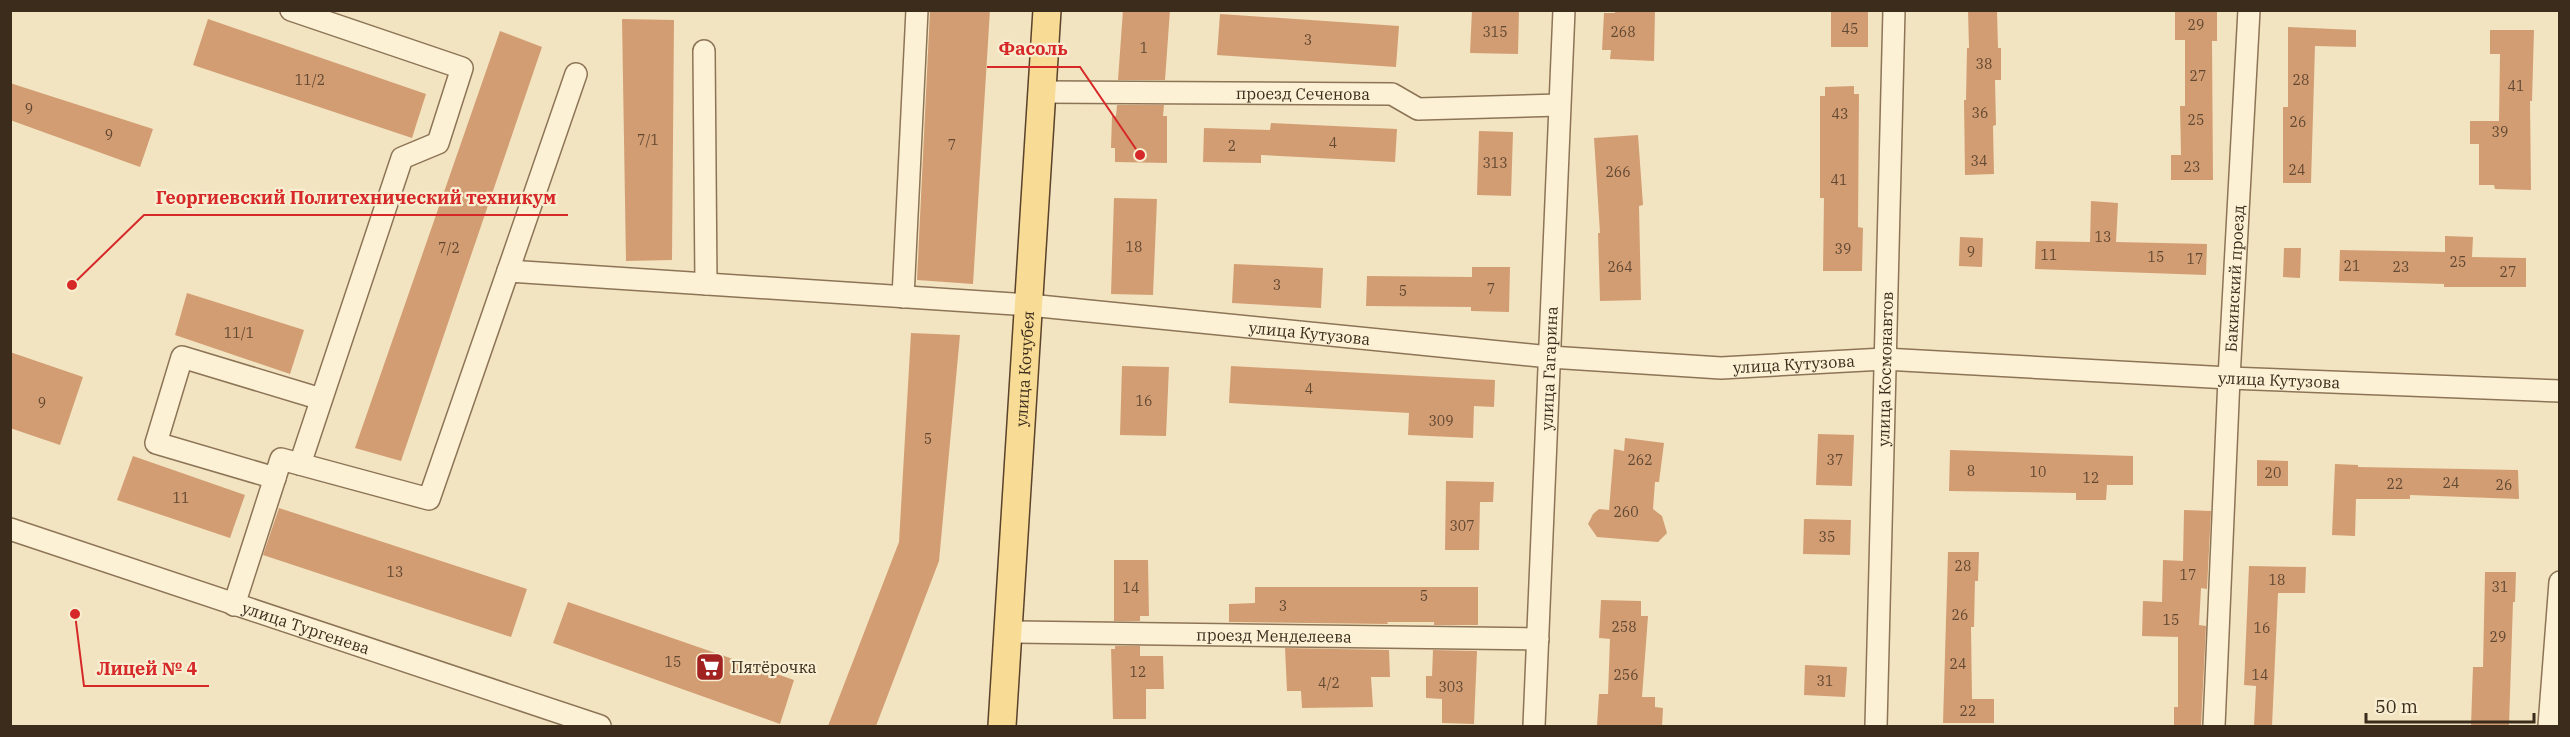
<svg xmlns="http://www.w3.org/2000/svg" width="2570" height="737" font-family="'IBM Plex Serif',serif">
  <rect width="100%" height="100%" fill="#f2e4c1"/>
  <path fill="#d39d73" d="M930 10H990L973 284 917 280Z
    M1123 10H1170L1165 80H1118Z
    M1472 10H1519L1518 54 1470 53Z
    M1615 10H1655L1654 61 1610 59 1611 50H1602L1604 13H1615Z
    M1831 10H1868V47H1831Z
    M1968 10H1997L1998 48H2001V80H1995L1996 125 1993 126 1994 174 1965 175 1964 100H1966L1967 48H1969Z
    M2175 10H2217V41H2212L2213 180H2171V155H2181L2180 106H2185V40H2175Z
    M1220 14 1399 26 1396 67 1217 55Z
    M208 19 426 94 412 138 193 65Z
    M622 19 674 20 672 260 626 261Z
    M2288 27 2356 30V47L2315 46 2311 183H2283V107H2288Z
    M2490 30H2534L2532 101H2530L2531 190 2495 189 2494 185H2479V144H2470V121H2499L2500 54H2490Z
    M500 31 542 47 401 461 355 448Z
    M10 83 153 129 140 167 10 120Z
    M1854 86V94H1859L1858 227 1863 228 1862 271H1823L1824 198H1820V96H1825V87Z
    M1117 105H1164L1163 116H1167V163L1115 162V148H1111L1112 116H1116Z
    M1271 123 1397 129 1395 162 1261 155V163L1203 162 1204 128 1270 130Z
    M1479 131 1513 132 1511 196 1477 195Z
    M1638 135 1643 205 1639 206 1641 300 1600 301 1598 233H1600L1594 138Z
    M1114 198 1157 199 1153 295 1111 294Z
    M2091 201 2118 203 2116 242 2207 244 2206 275 2035 269 2036 241 2090 242Z
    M2445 236 2473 237 2472 257 2526 258V287H2444V284L2339 281 2340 250 2445 252Z
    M1960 237 1983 238 1982 267 1959 266Z
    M2284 248H2301L2300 278 2283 277Z
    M1234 264 1323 268 1321 308 1232 303Z
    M1472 267H1510L1509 312 1471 311V307L1366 306 1367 276 1472 277Z
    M187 293 304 330 290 374 175 335Z
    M911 333 960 335 939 561 876 726H828L899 542Z
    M10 352 83 377 60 445 10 428Z
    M1122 366 1169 367 1166 436 1120 435Z
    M1231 366 1495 380 1494 407 1474 406 1473 438 1408 435 1409 413 1229 403Z
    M1818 434 1854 435 1852 486 1816 485Z
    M1625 438 1664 443 1659 482H1655L1653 509 1662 516 1667 533 1658 542 1597 537 1588 524 1593 514 1599 509 1609 510 1614 449 1624 451Z
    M1950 450 2133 456V485H2107L2106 500H2076V493L1949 491Z
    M133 456 245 495 230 538 117 500Z
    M2257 460 2288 461V486H2257Z
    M2335 464 2358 465V467L2518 470 2519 499 2410 495V499H2356L2355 536 2332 535Z
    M1446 481 1494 482 1493 502H1480L1479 550H1445Z
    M279 508 527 589 511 637 263 555Z
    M2184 510 2211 511 2207 589 2201 588 2199 625 2206 626 2201 726H2174V707H2178V637L2142 636 2143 601 2162 602 2163 560 2183 561Z
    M1804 519 1851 520 1850 555 1803 554Z
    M1948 552H1979L1978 581H1975L1974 627H1971L1972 699H1994V723H1943Z
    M1114 560H1148L1149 616H1140V621H1114Z
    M2249 566 2306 567 2305 593H2278L2272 726H2254L2256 686 2244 685Z
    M2485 572H2516L2515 602H2513L2509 726H2471L2473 667H2483Z
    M1255 587H1478V625H1434V622H1387L1388 624 1229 622V604L1255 603Z
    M1601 600 1641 601V616H1648L1642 697H1655V707L1663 708 1662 726H1597L1599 694H1608L1610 639 1599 638Z
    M568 602 794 680 780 724 553 643Z
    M1115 646H1140V656H1163L1164 689H1146V719H1113L1111 649H1115Z
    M1285 648 1389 650 1390 677H1371L1373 707 1302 708 1301 691H1287Z
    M1433 650 1477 651 1474 724 1442 723V699L1426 698V676H1432Z
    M1805 665 1847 667 1845 697 1804 695Z"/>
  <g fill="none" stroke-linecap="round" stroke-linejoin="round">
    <g stroke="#8d7456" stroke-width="24">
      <g id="minor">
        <path d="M291 10 462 68 438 143 402 158 300 464"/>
        <path d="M704 51 706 284"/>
        <path id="s1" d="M1042 92 1392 94 1418 109 1559 105"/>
        <path d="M508 271 576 74"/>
        <path d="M903 297 917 10"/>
        <path d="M275 478 156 443 182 357 321 399"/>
        <path id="s2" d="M10 529 600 726"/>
        <path id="s3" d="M234 605 281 459 429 499 508 271 1029 305 1550 357 1721 368 1884 359 2229 378 2560 391"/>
        <path id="s4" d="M1008 632 1538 639"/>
        <path id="s5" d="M1534 726 1564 10"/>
        <path id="s6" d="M1876 726 1894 10"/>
        <path id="s7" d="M2214 726 2229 378 2249 10"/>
        <path d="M2549 726 2560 582"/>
      </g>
    </g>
    <g stroke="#5a422b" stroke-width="30">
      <g id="major">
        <path id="s8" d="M1002 726 1047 10"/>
      </g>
    </g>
    <use href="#minor" stroke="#fcf1d5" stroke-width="21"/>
    <use href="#major" stroke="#f8db95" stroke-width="27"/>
  </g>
  <defs>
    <g id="supermarket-square" transform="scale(1.5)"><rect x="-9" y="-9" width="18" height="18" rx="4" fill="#a12221" stroke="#f8eed1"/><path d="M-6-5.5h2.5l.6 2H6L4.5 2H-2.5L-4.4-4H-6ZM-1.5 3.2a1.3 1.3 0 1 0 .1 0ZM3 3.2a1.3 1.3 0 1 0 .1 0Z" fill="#fff"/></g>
  </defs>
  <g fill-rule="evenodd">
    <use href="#supermarket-square" x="710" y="667"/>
  </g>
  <g text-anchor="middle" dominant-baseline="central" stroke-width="4.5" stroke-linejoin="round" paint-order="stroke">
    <g font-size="14" fill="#614832">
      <text x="2196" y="25">29</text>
      <text x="1850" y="29">45</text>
      <text x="1495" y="32">315</text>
      <text x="1623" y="32">268</text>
      <text x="1308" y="40">3</text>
      <text x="1144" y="48">1</text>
      <text x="1984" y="64">38</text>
      <text x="2198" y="76">27</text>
      <text x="310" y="80">11/2</text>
      <text x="2301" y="80">28</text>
      <text x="2516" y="86">41</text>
      <text x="29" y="109">9</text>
      <text x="1980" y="113">36</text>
      <text x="1840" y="114">43</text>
      <text x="2196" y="120">25</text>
      <text x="2298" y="122">26</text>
      <text x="2500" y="132">39</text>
      <text x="109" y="135">9</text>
      <text x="648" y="140">7/1</text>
      <text x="1333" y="143">4</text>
      <text x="952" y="145">7</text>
      <text x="1232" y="146">2</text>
      <text x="1979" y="161">34</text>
      <text x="1495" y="163">313</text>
      <text x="2192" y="167">23</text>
      <text x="2297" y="170">24</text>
      <text x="1618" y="172">266</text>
      <text x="1839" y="180">41</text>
      <text x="2103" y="237">13</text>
      <text x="1134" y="247">18</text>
      <text x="449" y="248">7/2</text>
      <text x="1843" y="249">39</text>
      <text x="1971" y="252">9</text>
      <text x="2049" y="255">11</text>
      <text x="2156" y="257">15</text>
      <text x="2195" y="259">17</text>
      <text x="2458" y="262">25</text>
      <text x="2352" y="266">21</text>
      <text x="1620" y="267">264</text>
      <text x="2401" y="267">23</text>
      <text x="2508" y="272">27</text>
      <text x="1277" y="285">3</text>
      <text x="1491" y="289">7</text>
      <text x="1403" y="291">5</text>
      <text x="239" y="333">11/1</text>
      <text x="1309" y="389">4</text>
      <text x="1144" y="401">16</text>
      <text x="42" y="403">9</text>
      <text x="1441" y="421">309</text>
      <text x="928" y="439">5</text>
      <text x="1640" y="460">262</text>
      <text x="1835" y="460">37</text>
      <text x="1971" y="471">8</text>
      <text x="2038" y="472">10</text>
      <text x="2273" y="473">20</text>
      <text x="2091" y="478">12</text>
      <text x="2451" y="483">24</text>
      <text x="2395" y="484">22</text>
      <text x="2504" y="485">26</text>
      <text x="181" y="498">11</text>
      <text x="1626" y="512">260</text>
      <text x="1462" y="526">307</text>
      <text x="1827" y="537">35</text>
      <text x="1963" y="566">28</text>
      <text x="395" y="572">13</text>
      <text x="2188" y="575">17</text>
      <text x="2277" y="580">18</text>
      <text x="2500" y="587">31</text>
      <text x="1131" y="588">14</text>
      <text x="1424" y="596">5</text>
      <text x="1283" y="606">3</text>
      <text x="1960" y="615">26</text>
      <text x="2171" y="620">15</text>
      <text x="1624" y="627">258</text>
      <text x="2262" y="628">16</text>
      <text x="2498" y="637">29</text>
      <text x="673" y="662">15</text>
      <text x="1958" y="664">24</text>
      <text x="1138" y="672">12</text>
      <text x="1626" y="675">256</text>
      <text x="2260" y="675">14</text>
      <text x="1825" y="681">31</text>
      <text x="1329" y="683">4/2</text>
      <text x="1451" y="687">303</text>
      <text x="1968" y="711">22</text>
    </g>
    <g font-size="16" fill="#3b2c1c" stroke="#f8eed1">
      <text stroke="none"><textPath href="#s1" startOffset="261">проезд Сеченова</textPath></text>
      <text stroke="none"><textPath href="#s7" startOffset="448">Бакинский проезд</textPath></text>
      <text stroke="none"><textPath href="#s3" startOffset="1352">улица Кутузова</textPath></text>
      <text stroke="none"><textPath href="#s3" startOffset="1838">улица Кутузова</textPath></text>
      <text stroke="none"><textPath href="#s6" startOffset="357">улица Космонавтов</textPath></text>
      <text stroke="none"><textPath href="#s8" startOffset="358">улица Кочубея</textPath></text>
      <text stroke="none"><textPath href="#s5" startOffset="358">улица Гагарина</textPath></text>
      <text stroke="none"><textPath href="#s3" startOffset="2324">улица Кутузова</textPath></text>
      <text stroke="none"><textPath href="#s2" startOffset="312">улица Тургенева</textPath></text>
      <text stroke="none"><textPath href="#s4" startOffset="266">проезд Менделеева</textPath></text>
    </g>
    <g font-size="16" fill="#3b2c1c" stroke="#f8eed1" text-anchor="start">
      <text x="731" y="667">Пятёрочка</text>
    </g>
  </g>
  <path fill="none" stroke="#d62828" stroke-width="2" d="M1140 155L1080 67H987M72 285L144 215H568M75 614L84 686H209"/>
  <g fill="#d62828" stroke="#f8eed1" stroke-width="2">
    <circle cx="1140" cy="155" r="6"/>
    <circle cx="72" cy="285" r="6"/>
    <circle cx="75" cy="614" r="6"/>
  </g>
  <g font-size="18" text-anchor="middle" font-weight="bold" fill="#d62828" stroke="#f8eed1" stroke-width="4.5" stroke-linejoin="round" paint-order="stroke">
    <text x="1033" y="55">Фасоль</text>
    <text x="356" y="204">Георгиевский Политехнический техникум</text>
    <text x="147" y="675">Лицей № 4</text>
  </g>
  <rect width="2570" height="737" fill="none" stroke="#3b2c1c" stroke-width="24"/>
  <path d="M2366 713v9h168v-9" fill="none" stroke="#3b2c1c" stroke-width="3"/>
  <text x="2375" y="713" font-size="18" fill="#3b2c1c" stroke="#f8eed1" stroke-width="4.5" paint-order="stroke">50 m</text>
</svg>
